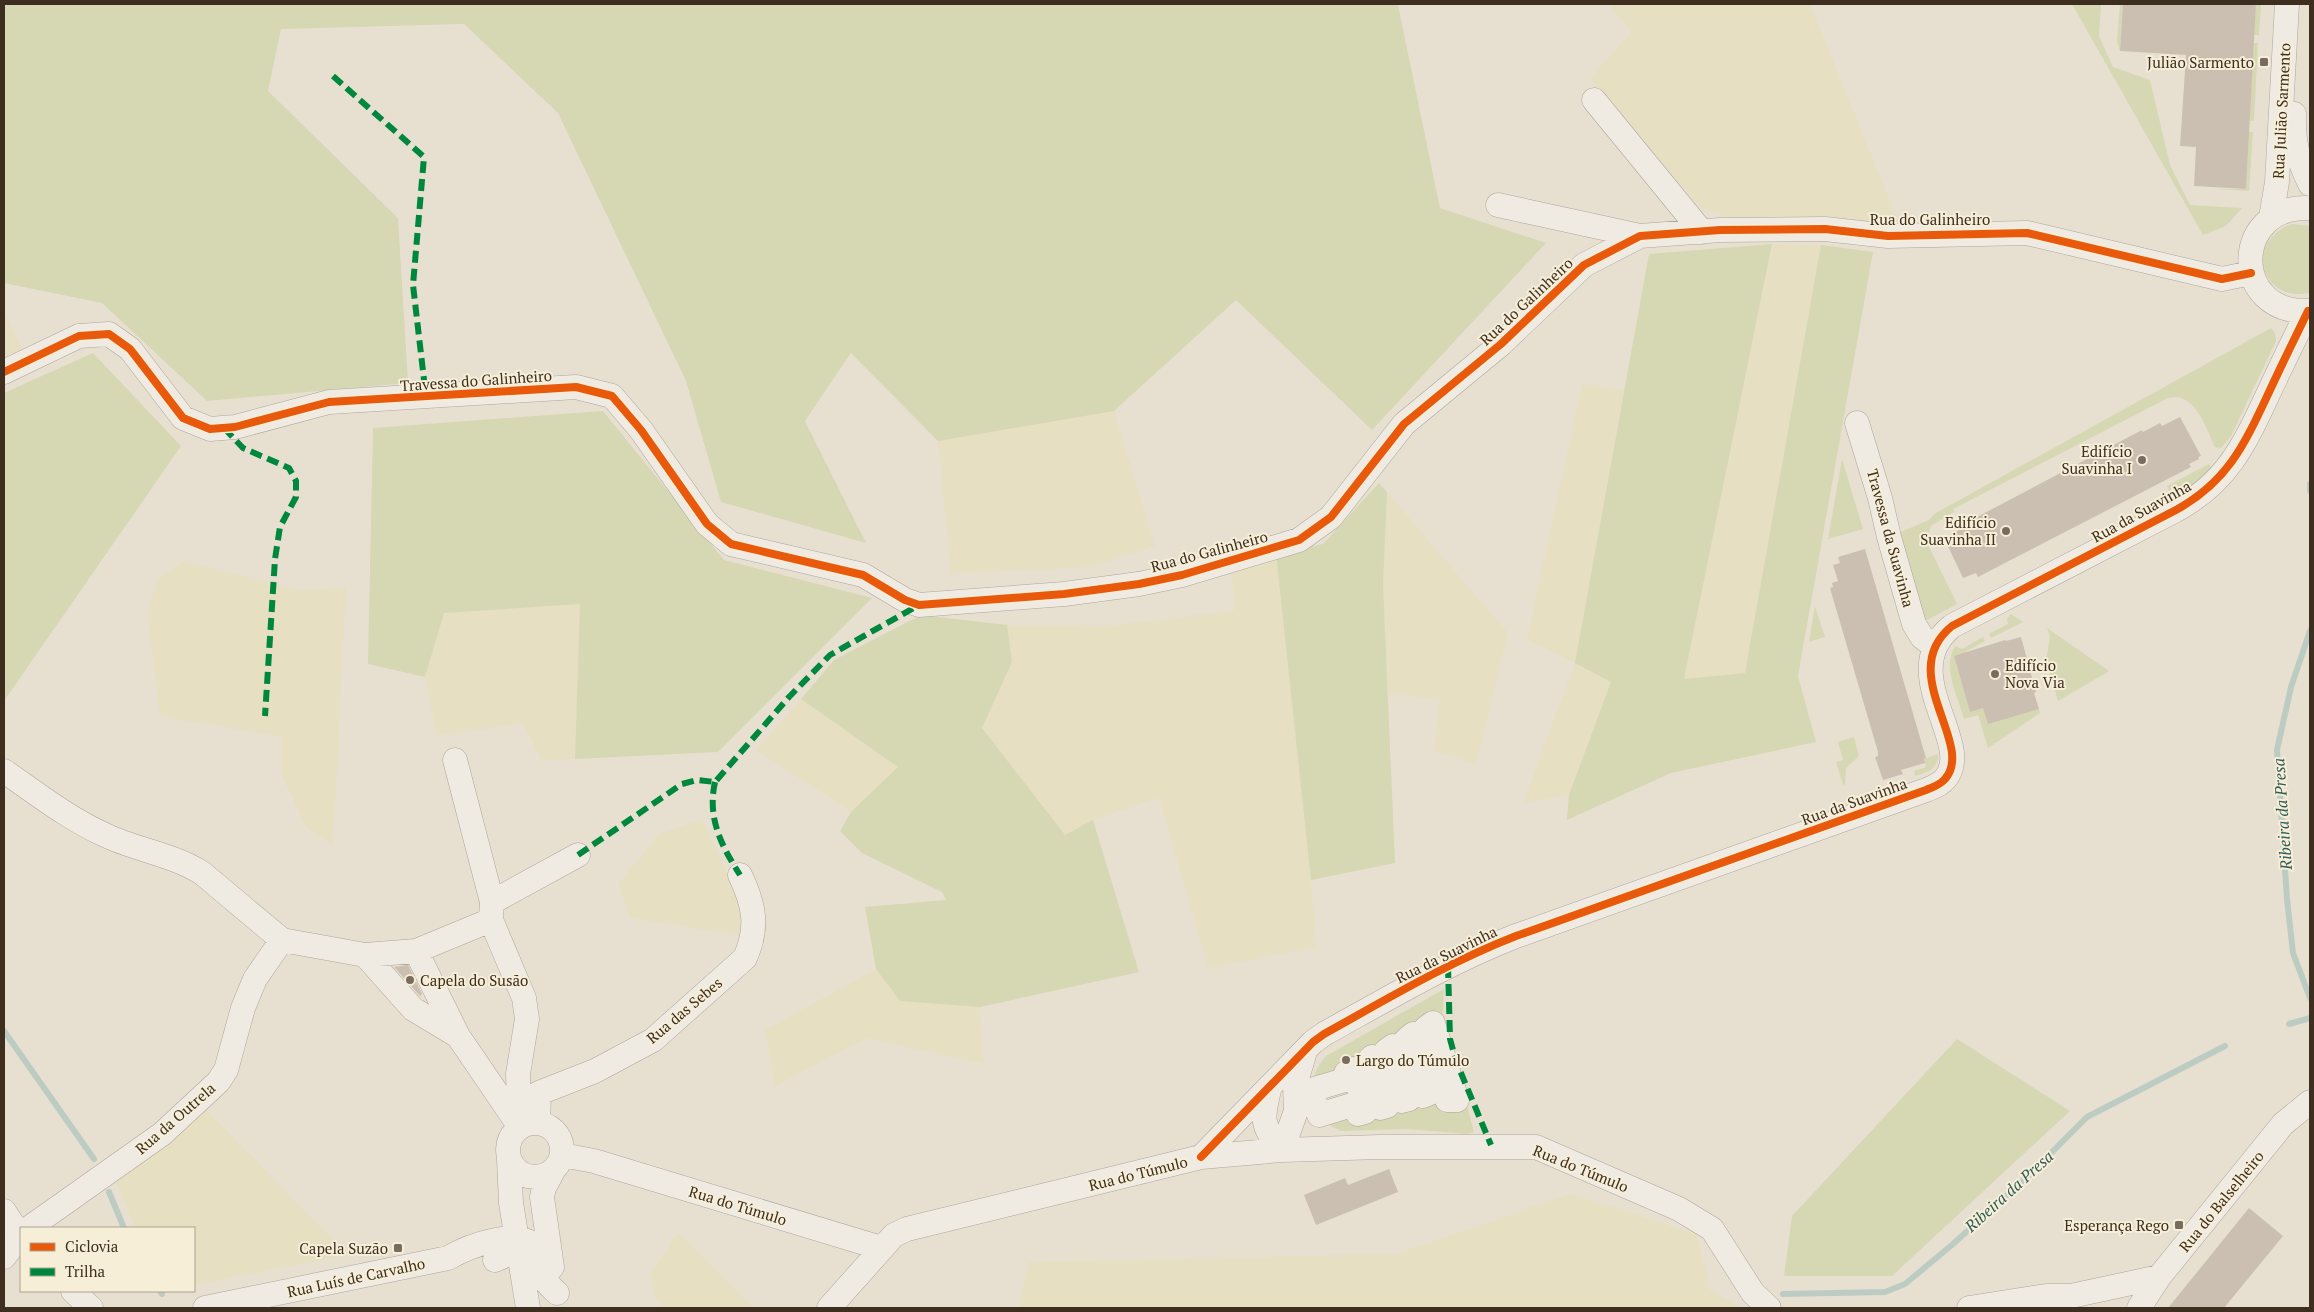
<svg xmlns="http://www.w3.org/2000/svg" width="2314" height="1312" font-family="'PT Serif',serif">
  <rect width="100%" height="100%" fill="#e7e0d1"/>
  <path fill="#e6dfc2" d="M1609 4H1810L1899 223 1728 217 1701 208 1590 79 1631 32Z
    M1772 244 1821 245 1745 673 1684 679Z
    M4 311 22 350 4 358Z
    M1582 384 1624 390 1575 663 1611 682 1569 795 1523 803 1575 663 1527 639Z
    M1114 411 1155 546 1089 567 951 574 938 441Z
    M1387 492 1508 633 1476 764 1434 751 1440 700 1388 693 1383 584Z
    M1276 554 1311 880 1316 947 1208 968 1159 797 1093 820 1065 836 982 728 1012 662 1007 625 1109 626 1235 610 1231 571Z
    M182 561 302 591 346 587 333 845 306 827 281 774 282 737 160 716 147 614 157 581Z
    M580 604 575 759 541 760 523 723 437 736 425 677 444 613Z
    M801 699 898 767 851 812 756 750Z
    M702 819 742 905 740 935 630 918 618 884 659 834Z
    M876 969 900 1001 980 1007 984 1064 866 1038 775 1086 765 1030Z
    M206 1109 348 1255 194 1285V1228H135L116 1181Z
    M1571 1194 1697 1234 1710 1290 1742 1308H1019L1028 1262 1396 1254Z
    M678 1233 754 1308H665L656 1300 650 1273Z"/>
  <path fill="#d6d7b3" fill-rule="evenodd" d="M4 4H1401L1398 5 1440 208 1546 243 1372 430 1236 300 1114 411 938 441 851 353 805 421 866 543 721 502 686 381 558 113 464 24 281 29 268 91 398 218 408 383 207 401 102 303 4 283Z
    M2072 4H2101L2099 36 2113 67 2150 80 2170 165 2190 205 2242 208 2226 226 2203 235Z
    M2120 4H2123L2120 51 2117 42Z
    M2256 4H2261L2259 35H2254Z
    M2254 43H2258L2254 121H2249Z
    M2249 132H2253L2249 191 2214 189H2246Z
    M2292 224 2310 226V293C2260 303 2243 241 2292 224Z
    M1772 244 1684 679 1745 673 1821 245 1873 252 1798 676 1816 742 1671 773 1567 820 1569 795 1611 682 1575 663 1649 254Z
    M2271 328 2275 333 2276 341 2231 436 2221 448 2215 447C2206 428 2195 391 2168 398L1953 509 1954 512 1931 526 1927 539 1929 547 1957 604 1927 620 1921 617 1896 534 1929 520 1934 514Z
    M93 353 181 446 4 701V393Z
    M603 411 724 560 872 598 718 752 575 759 580 604 444 613 425 677 368 664 373 428Z
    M1842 459 1863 529 1828 539Z
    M2209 464 2213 471 2173 499 2167 486Z
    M1379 483 1387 492 1383 584 1395 863 1311 880 1276 554 1323 544Z
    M1815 606 1825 637 1809 642Z
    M2011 614 2023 622 1991 638 1989 634 2008 624 2007 619Z
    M921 615 1007 625 1012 662 982 728 1065 835 1093 820 1139 972 980 1007 900 1001 876 969 865 907 946 900 942 892 862 853 840 831 851 812 898 767 801 699 834 660Z
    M2047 628 2109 671 2058 701 2046 661 2050 637Z
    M1983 637 1985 641 1967 651V653L1954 656 1970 711 1983 708 2039 709 2040 713 1988 748 1978 715 1964 719C1958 697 1942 668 1955 646L1962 649Z
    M1854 737 1859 756 1846 768 1845 784 1843 785 1836 762 1843 760 1838 742Z
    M1938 754C1938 769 1928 772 1915 776L1914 771 1926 767 1924 759Z
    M1444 989 1442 1030 1440 1031 1456 1087H1462L1474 1132 1467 1134 1407 1129 1342 1131C1306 1118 1302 1084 1326 1056ZM1433 1024 1456 1100H1447L1440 1077 1426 1081 1430 1093 1423 1096 1419 1081 1404 1086 1408 1099 1401 1101 1397 1086 1383 1090 1387 1106 1379 1108 1375 1092 1361 1096 1365 1112 1358 1114 1355 1104 1319 1114 1312 1090 1348 1079 1346 1073 1352 1069 1357 1085 1372 1081 1367 1063 1372 1057 1378 1078 1393 1074 1386 1051 1393 1046 1400 1071 1414 1066 1407 1040 1412 1035 1421 1063 1435 1058 1426 1028Z
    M1957 1039 2070 1111 1892 1276H1784L1792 1216Z"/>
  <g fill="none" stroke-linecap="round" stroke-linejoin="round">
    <path stroke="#bcccc2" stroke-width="6" d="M2310 484V491
      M2310 631 2291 687 2277 750 2287 899 2293 953 2310 998
      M2289 1024 2310 1018
      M4 1031 94 1159
      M109 1192 124 1228
      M160 1291 162 1294
      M1783 1294 1885 1292 1905 1284 1953 1244 2025 1179 2087 1117 2225 1046"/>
  </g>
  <path fill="#cbbfb2" d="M2123 4H2256L2246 189 2194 186 2196 147 2180 146 2186 55 2120 51Z
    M2180 417 2201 456 2198 457 2199 459 2189 464 2191 467 1978 577 1976 573 1963 578 1944 538 1961 529 1960 526 2142 430 2143 432 2160 423 2162 426Z
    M1865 549 1926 758 1924 759 1925 763 1901 770 1903 774 1883 780 1875 757 1878 756V752L1830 588 1833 587 1832 583 1838 581 1833 565 1840 563 1838 557Z
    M2021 637 2036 692 2034 693 2039 709 1988 724 1983 708 1970 712 1954 656 2005 640 2006 641Z
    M408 965 422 994 420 996 394 967Z
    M1389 1169 1398 1192 1316 1225 1304 1195 1345 1178 1348 1185Z
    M2249 1208 2283 1236 2224 1308H2168Z"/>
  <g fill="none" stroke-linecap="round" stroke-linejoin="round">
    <g stroke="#ada599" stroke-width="25">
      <path id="minor" d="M1594 100 1702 232
        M2294 114C2293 143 2298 159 2310 184
        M1498 205 1640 236
        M2310 208C2232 204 2229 315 2310 311
        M2271 218 2277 182 2287 4
        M4 372 79 336 109 334 130 349 183 418 210 429 235 427 329 402 576 387 612 396 641 430 707 524 731 544 863 575 905 600 919 605 1064 594 1139 584 1182 575 1299 540 1331 517 1404 424 1501 344 1584 265 1640 236 1720 230 1825 229 1888 236 2027 233 2222 279 2251 273
        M1857 423 1880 498 1889 537 1914 624 1922 637 1935 647
        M455 760 492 902
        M4 771C36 793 69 819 105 835 136 850 172 854 202 873L282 940 365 955 416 951 491 920 524 998 527 1019 518 1074 520 1127
        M491 918 492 902 578 855
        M416 951 458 1036 520 1127
        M365 955 413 1009 458 1036
        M1433 1023 1457 1100H1447L1440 1077 1426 1081 1430 1093 1423 1096 1419 1081 1404 1086 1409 1099 1401 1101 1397 1086 1383 1090 1387 1106 1380 1108 1375 1092 1361 1096 1365 1112 1358 1114 1355 1104 1319 1115 1311 1090 1348 1079 1346 1073 1353 1069 1357 1085 1372 1081 1366 1063 1372 1057 1378 1078 1393 1074 1386 1051 1393 1046 1400 1071 1414 1066 1406 1040 1413 1034 1421 1063 1435 1058 1426 1028Z
        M1270 1086C1262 1118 1260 1125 1282 1150L1296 1111 1295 1085 1304 1055
        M508 1150a27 27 0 1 1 54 0a27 27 0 1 1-54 0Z
        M538 1123 539 1093 595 1071 653 1040 745 958C759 927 754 904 740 875
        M562 1155 594 1161 881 1248
        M1201 1157 1313 1042 1324 1034C1387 999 1449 962 1516 936L1926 790C1933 787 1940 785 1945 779 1976 744 1894 673 1952 626L2176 510C2229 481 2245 443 2270 390 2282 364 2295 338 2308 311
        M509 1159 511 1203 528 1308
        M4 1211 21 1237
        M29 1228 162 1134 218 1082 226 1070 243 1008 255 979 282 940
        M4 1257 21 1234
        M495 1260 532 1244
        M552 1267 542 1197 544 1188 553 1171
        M73 1291 91 1308
        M205 1308 448 1258C467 1247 523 1224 538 1251 543 1259 540 1270 544 1278 546 1283 553 1289 557 1293
        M829 1308 894 1235 907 1229 1201 1157 1282 1150 1380 1147H1536L1679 1209 1712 1229 1753 1293 1769 1308
        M1969 1308 2046 1296H2071L2159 1277
        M2139 1308 2159 1277 2283 1124 2310 1102"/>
    </g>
    <use href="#minor" stroke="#efebe3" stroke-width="24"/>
    <path stroke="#00873e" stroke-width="6" stroke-dasharray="12 6" stroke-linecap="butt" d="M333 76 424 157 413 285 426 397
      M224 428 243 448 289 468 296 481V497L280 527 275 559 265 716
      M715 782C707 818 721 845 740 875
      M578 855 682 784 697 780 715 782 789 697 830 655 919 605
      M1448 966 1450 1039 1456 1061 1491 1145"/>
    <g stroke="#f7eed8" stroke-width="11">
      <path id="cycleway" d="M4 372 79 336 109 334 130 349 183 418 210 429 235 427 329 402 576 387 612 396 641 430 707 524 731 544 863 575 905 600 919 605 1064 594 1139 584 1182 575 1299 540 1331 517 1404 424 1501 344 1584 265 1640 236 1720 230 1825 229 1888 236 2027 233 2222 279 2251 273
        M1201 1157 1313 1042 1324 1034C1387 999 1449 962 1516 936L1926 790C1933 787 1940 785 1945 779 1976 744 1894 673 1952 626L2176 510C2229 481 2245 443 2270 390 2282 364 2295 338 2308 311"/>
    </g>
    <use href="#cycleway" stroke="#e8590c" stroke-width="8"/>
  </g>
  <g fill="#786c5e" stroke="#f7eed8" stroke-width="2">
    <rect x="2259" y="57" width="10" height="10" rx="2.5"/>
    <circle cx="2142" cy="460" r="5"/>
    <circle cx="2006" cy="531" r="5"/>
    <circle cx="1995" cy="674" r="5"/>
    <circle cx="410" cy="980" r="5"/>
    <circle cx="1346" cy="1060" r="5"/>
    <rect x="2174" y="1220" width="10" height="10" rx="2.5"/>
    <rect x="393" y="1243" width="10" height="10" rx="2.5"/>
  </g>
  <g text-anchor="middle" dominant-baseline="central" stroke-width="4" stroke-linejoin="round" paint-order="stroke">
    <g font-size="15" fill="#3d2e20" stroke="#f7eed8" text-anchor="end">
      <text x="2254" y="62">Julião Sarmento</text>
      <text x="2132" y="451">Edifício<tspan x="2132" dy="17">Suavinha I</tspan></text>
      <text x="1996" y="522">Edifício<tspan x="1996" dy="17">Suavinha II</tspan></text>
      <text x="2005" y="665" text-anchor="start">Edifício<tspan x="2005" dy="17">Nova Via</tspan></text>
      <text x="420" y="980" text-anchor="start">Capela do Susão</text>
      <text x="1356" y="1060" text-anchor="start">Largo do Túmulo</text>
      <text x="2169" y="1225">Esperança Rego</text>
      <text x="388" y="1248">Capela Suzão</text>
    </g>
    <g font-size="15" fill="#3d2e20" stroke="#f7eed8">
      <text transform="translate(2281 111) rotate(-87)">Rua Julião Sarmento</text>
      <text x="1930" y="219">Rua do Galinheiro</text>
      <text transform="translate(1526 301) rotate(-43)">Rua do Galinheiro</text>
      <text transform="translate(476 380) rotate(-4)">Travessa do Galinheiro</text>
      <text transform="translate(2141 511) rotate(-29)">Rua da Suavinha</text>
      <text transform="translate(1891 538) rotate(75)">Travessa da Suavinha</text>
      <text transform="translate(1209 551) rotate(-15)">Rua do Galinheiro</text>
      <text transform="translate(1854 801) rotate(-20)">Rua da Suavinha</text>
      <text transform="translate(1446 954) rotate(-26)">Rua da Suavinha</text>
      <text transform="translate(684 1010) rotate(-40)">Rua das Sebes</text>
      <text transform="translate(175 1118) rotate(-41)">Rua da Outrela</text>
      <text transform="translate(1581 1168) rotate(22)">Rua do Túmulo</text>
      <text transform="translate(1138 1173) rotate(-14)">Rua do Túmulo</text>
      <text transform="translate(2221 1201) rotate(-51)">Rua do Balselheiro</text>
      <text transform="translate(738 1205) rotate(17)">Rua do Túmulo</text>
      <text transform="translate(356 1277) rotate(-12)">Rua Luís de Carvalho</text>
    </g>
    <g font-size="16" font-style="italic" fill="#2f5d5a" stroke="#f7eed8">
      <text transform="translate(2282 814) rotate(-94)">Ribeira da Presa</text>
      <text transform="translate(2009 1191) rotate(-42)">Ribeira da Presa</text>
    </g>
  </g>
  <rect width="2314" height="1312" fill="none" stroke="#3d2e20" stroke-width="10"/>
  <rect x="20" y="1227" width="175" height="65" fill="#f7eed8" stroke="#ada18e"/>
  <rect x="30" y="1243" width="25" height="8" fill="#e8590c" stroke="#ada18e"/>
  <text x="65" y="1252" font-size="15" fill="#3d2e20">Ciclovia</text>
  <rect x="30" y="1268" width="25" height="8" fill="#00873e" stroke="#ada18e"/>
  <text x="65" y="1277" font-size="15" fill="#3d2e20">Trilha</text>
</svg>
